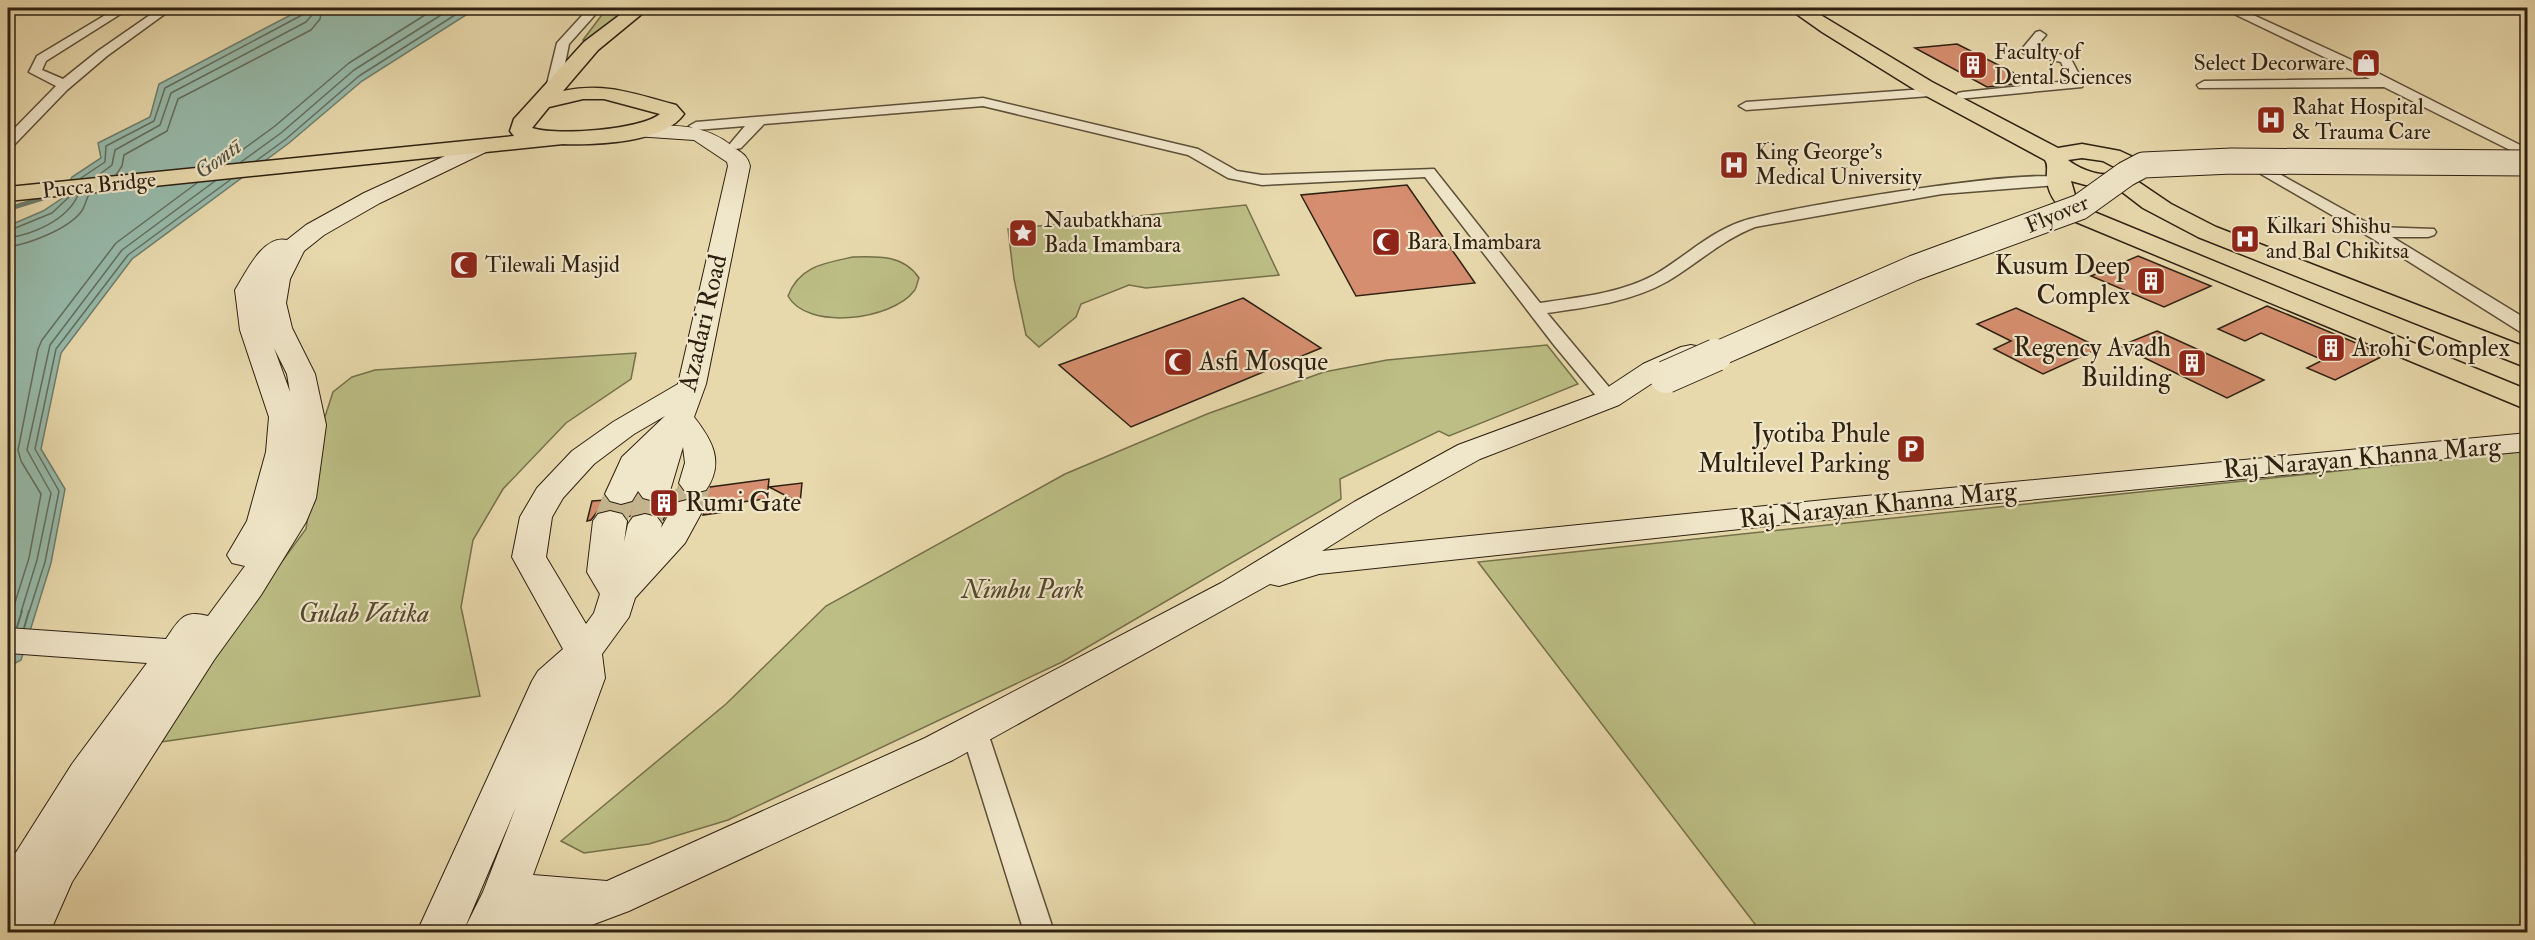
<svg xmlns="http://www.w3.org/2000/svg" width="2535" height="940" font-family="'IM FELL Double Pica',serif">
  <rect width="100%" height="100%" fill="#e8d9ac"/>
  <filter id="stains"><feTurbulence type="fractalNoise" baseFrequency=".00333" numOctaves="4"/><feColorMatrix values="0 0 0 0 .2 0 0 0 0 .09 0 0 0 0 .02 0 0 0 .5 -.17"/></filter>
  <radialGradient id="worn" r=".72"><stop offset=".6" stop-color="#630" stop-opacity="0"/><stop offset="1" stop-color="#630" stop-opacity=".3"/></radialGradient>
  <path fill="#bcbe85" stroke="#75704b" stroke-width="1.5" d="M607 8H632L591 41 583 40Z
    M1246 205 1279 275 1146 288 1129 285 1081 304 1076 317 1039 347 1026 335 1014 279 1008 229Z
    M853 257C878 256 904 255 919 278 917 282 917 288 914 291 892 320 807 331 788 296 799 266 825 263 853 257Z
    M1547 345 1578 384 1449 436 1439 431 1340 479 1341 499 1062 662 728 820 649 844 584 853 561 841 726 704 826 606 1065 474 1207 414 1324 372 1387 360Z
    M636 353 631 379 566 423 503 489 473 540 461 607 480 696 147 744 306 529 322 426 333 392 352 377 375 370Z
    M2527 451V932H1761L1478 562Z"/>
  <path fill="#97baab" stroke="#6d7d6d" stroke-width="1.5" d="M304 8H477L362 81 289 143 132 259 61 353 41 449 65 489 51 563 21 660 8 667V226L43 211 64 197 63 194 72 177 101 158 98 143 150 117 159 84Z"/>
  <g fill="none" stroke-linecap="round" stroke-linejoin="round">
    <path stroke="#626e5e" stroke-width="1.5" d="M256 161 286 139 359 76 466 8
      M241 162 281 133 354 70 452 8
      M223 164 275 126 349 63 436 8
      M116 175 122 166 124 155 167 131 178 99 311 30 320 19 322 8
      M96 177 112 165 115 150 160 125 171 93 306 22 312 15 313 8
      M81 178 105 162 106 146 154 121 165 88 302 15 306 8
      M8 231 52 213 70 196
      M8 238C34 234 67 220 78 195
      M8 247C29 244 68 229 81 212 85 207 86 200 89 194
      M12 612 29 558 41 494 21 461 18 450 38 349 42 340 116 243 197 183
      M21 612 37 560 51 493 27 450 50 345 122 250 215 181
      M29 612 45 562 59 491 35 449 56 349 128 255 230 180"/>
    <path stroke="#626e5e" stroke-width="2" d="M8 627 13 611
      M17 627 22 611
      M24 628 29 611"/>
    <path stroke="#6d7d6d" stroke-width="4.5" d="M8 209 53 195"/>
  </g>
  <path fill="#d58e6f" stroke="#2e2111" stroke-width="1.5" d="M1957 44 2032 82 1987 87 1915 48Z
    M1407 185 1475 283 1356 296 1301 195Z
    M2138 256 2211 286 2164 307 2091 276Z
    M1243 298 1321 348 1131 427 1059 365Z
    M2267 306 2385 355 2335 380 2307 368 2323 360 2261 333 2245 341 2218 329Z
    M2016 308 2065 331 2100 348 2043 374 1994 349 2011 341 1977 324Z
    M2157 331 2188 345 2264 380 2227 398 2120 346Z
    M769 479 767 499 725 504 724 512 703 515 705 509 701 502 686 498 673 502 663 520 658 515 646 512 627 517 623 512 609 509 597 512 591 520 587 521 592 501 606 500 609 503 622 506 633 503 639 496 642 500 655 503 666 500 672 491 681 490 696 495 707 492 710 487Z
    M802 483 800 503 769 487Z"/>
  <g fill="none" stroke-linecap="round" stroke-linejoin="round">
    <path stroke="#c3b48d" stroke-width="32" stroke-dasharray="32 16" stroke-linecap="butt" d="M687 510 695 483
      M610 521 621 494
      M645 524 654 491"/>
    <g stroke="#5c4f38" stroke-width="3">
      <path id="street" d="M117 8H130L46 61 42 70 63 79 98 51 160 8H173L107 56 67 90 13 146 8 147V135L56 86 29 72 37 56Z
        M589 8H601L569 44 560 88 558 91H548L546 88 557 43Z
        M2230 8H2238L2356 62 2528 149V159L2384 87 2199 88 2197 85 2204 81 2370 79 2230 12Z
        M2040 31 2046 35 2035 48 2070 57 2084 84 2082 87 1958 99 1956 96 1958 93 1963 92 2069 81 2061 62 2023 53 2021 50 2036 32Z
        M1938 88 1945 92 1943 95 1746 110 1739 106 1746 102Z
        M983 98 1198 149 1237 171 1262 175 1434 169 1540 303C1579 297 1618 294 1654 275 1684 258 1709 232 1743 221 1776 209 2050 163 2065 180L2057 185 1942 194 1755 227C1722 240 1698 263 1668 281 1631 302 1589 307 1547 313L1619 399 1616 403H1602L1554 345 1425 177 1262 185 1228 178 1188 155 983 106 764 124 741 148 736 149 729 145 745 126 696 130 689 126 696 122Z
        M2247 156 2375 227 2434 229 2436 232 2434 235 2428 237H2392L2528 320V334L2522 333 2373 239 2242 163 2240 160 2242 157Z
        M974 720 983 723 987 730 1054 932H1024L961 730 965 723Z"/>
    </g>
    <g stroke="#2e2111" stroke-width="2">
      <path id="secondary" d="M642 126C675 125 705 124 732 146 741 153 747 154 750 166L706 384 694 417C712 440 725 462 706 490L695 493 684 490 679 483 685 463 683 447 670 491 665 498 654 501 643 498 638 491 632 501 621 504 610 501 605 494 622 457 665 416 634 434 594 464 563 498 552 517 546 557 586 624 594 613 600 594 587 572 593 521 598 514 610 511 622 514 627 521 624 542 628 524 633 517 645 514 657 517 662 524 661 528 675 503 687 500 699 503 703 510 685 543 635 598 629 617 602 654 605 678 533 875 607 881 925 738 1221 583 1354 502 1458 445 1599 393 1643 364 1681 347 1691 345 1701 347 1705 353 1701 359 1663 376 1619 405 1480 459 1378 516 1322 551 1834 499 2528 433V451L1834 519 1319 574 1279 586 1270 584 953 760 629 911 573 932H463L483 892 516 807 463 932H417L532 681 538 671 563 649 512 557 520 517 537 488 572 451 613 422 678 384 728 166 727 162 694 140 635 136 631 132 635 128Z
        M480 140 488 141 491 146 488 151 380 203 324 235 304 251 290 279 286 303 292 328 315 374 326 425 316 498 306 522 261 595 214 660 72 882 50 932H8L10 920 8 921V865L72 764 147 663 8 653V628L166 639C179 620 183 609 208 616L245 566 232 563 227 555 247 521 266 452 269 417 240 330 235 290C246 273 263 234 287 240L306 225 364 193ZM274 348 287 374 290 392Z"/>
    </g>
    <g stroke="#2e2111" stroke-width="3">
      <path id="primary" d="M629 8H649L598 50 563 91C606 82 634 94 676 105L684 114C664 143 596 145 563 144L8 201V187L514 136 510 131 514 119 584 42ZM583 99H604L660 114C641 130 556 136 532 128L549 107Z
        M1788 8H1809L1932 82 2058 148 2082 144 2120 151 2133 157 2147 173 2138 182 2140 183 2171 204 2216 227 2528 348V368L2198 237 2143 208 2117 188 2093 187 2071 181 2075 195 2094 212 2528 390V410L2076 222C2062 211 2048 198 2047 179 2046 171 2049 166 2045 160L1917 91 1822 32ZM2082 158 2103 161 2122 171C2105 179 2082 171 2068 160Z"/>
    </g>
    <use href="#street" fill="#f0e6c9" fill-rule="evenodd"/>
    <use href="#secondary" fill="#f0e6c9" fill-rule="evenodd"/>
    <use href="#primary" fill="#e8d9ac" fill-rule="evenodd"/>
    <g stroke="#2e2111" stroke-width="27" stroke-linecap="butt">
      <path id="secondary-bridge-far1" d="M1713 356 1914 268 2080 207 2126 174 2143 165 2232 161 2528 163"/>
    </g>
    <g stroke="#2e2111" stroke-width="34" stroke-linecap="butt">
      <path id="secondary-bridge" d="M1666 377 1716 355"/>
    </g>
    <use href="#secondary-bridge-far1" stroke="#f0e6c9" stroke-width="25"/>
    <use href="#secondary-bridge" stroke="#f0e6c9" stroke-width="32"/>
  </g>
  <defs>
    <g id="shop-square" transform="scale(1.5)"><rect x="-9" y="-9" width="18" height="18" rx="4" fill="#8f2418" stroke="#f0e6c9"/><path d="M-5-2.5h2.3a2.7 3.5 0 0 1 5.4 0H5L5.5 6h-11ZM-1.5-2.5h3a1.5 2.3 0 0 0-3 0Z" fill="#fff"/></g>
    <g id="building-square" transform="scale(1.5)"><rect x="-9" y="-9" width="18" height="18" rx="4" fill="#8f2418" stroke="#f0e6c9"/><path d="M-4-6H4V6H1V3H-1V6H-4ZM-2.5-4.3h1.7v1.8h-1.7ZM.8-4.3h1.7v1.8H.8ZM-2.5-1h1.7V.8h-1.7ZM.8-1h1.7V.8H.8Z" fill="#fff"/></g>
    <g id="hospital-square" transform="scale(1.5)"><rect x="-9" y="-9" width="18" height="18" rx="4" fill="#8f2418" stroke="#f0e6c9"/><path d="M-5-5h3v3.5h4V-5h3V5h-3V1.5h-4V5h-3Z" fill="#fff"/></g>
    <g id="sight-square" transform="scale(1.5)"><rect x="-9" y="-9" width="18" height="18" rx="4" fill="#8f2418" stroke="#f0e6c9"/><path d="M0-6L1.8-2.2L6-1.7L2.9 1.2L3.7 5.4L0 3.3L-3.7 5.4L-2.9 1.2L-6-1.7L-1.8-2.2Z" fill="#fff"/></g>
    <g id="mosque-square" transform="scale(1.5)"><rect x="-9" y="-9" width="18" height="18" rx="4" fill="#8f2418" stroke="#f0e6c9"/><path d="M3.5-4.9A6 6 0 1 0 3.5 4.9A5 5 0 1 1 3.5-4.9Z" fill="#fff"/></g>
    <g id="parking-square" transform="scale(1.5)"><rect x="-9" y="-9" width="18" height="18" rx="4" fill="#8f2418" stroke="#f0e6c9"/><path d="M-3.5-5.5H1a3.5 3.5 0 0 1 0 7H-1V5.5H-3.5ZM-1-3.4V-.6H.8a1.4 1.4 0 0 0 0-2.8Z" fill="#fff"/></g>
  </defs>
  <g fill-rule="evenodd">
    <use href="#shop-square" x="2366" y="63"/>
    <use href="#building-square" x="1973" y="65"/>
    <use href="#hospital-square" x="2271" y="120"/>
    <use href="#hospital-square" x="1734" y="165"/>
    <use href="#sight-square" x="1023" y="233"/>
    <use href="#hospital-square" x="2245" y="239"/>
    <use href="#mosque-square" x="1386" y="242"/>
    <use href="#mosque-square" x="464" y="265"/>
    <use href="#building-square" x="2151" y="281"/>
    <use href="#building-square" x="2331" y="348"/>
    <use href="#mosque-square" x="1178" y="362"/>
    <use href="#building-square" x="2192" y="363"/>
    <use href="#parking-square" x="1911" y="449"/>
    <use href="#building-square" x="664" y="503"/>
  </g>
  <g text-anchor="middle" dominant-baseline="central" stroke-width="4.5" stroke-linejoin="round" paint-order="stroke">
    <g font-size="22" fill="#2e2111" stroke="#f0e6c9" text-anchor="start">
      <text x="1994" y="52">Faculty of<tspan x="1994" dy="25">Dental Sciences</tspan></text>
      <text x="2345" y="63" text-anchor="end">Select Decorware</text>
      <text x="2292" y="107">Rahat Hospital<tspan x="2292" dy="25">&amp; Trauma Care</tspan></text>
      <text x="1755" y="152">King George's<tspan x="1755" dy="25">Medical University</tspan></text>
      <text x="1044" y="220">Naubatkhana<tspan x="1044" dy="25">Bada Imambara</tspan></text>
      <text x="2266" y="226">Kilkari Shishu<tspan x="2266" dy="25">and Bal Chikitsa</tspan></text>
      <text x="1407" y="242">Bara Imambara</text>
      <text x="485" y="265">Tilewali Masjid</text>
    </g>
    <g font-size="22" font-style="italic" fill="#4e4f3f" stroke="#f0e6c9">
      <text transform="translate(218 159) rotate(-36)">Gomtī</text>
    </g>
    <g font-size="22" fill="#2e2111" stroke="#f0e6c9">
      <text transform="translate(99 185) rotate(-6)">Pucca Bridge</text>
      <text transform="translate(2057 214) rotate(-23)">Flyover</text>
    </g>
    <g font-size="26" fill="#2e2111" stroke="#f0e6c9" text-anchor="end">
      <text x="2130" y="266">Kusum Deep<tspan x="2130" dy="30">Complex</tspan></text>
      <text x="2171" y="348">Regency Avadh<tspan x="2171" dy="30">Building</tspan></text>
      <text x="2352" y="348" text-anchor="start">Arohi Complex</text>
      <text x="1199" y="362" text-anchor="start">Asfi Mosque</text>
      <text x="1890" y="434">Jyotiba Phule<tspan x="1890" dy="30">Multilevel Parking</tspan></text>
      <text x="685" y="503" text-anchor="start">Rumi Gate</text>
    </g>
    <g font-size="26" fill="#2e2111" stroke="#f0e6c9">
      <text transform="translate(703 323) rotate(-77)">Azadari Road</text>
      <text transform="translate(2362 458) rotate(-5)">Raj Narayan Khanna Marg</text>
      <text transform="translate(1878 505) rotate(-6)">Raj Narayan Khanna Marg</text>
    </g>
    <g font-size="26" font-style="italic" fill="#52482e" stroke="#f0e6c9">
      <text x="1023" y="590">Nimbu Park</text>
      <text x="364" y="614">Gulab Vatika</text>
    </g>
  </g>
  <rect width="2535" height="940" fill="none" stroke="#e8d9ac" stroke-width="30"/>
  <rect x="9" y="9" width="2517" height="922" fill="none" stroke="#2e2111" stroke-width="3"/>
  <rect x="15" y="15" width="2505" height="910" fill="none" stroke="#2e2111" stroke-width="1.5"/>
  <rect width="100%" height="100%" filter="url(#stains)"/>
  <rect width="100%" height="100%" fill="url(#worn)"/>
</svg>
